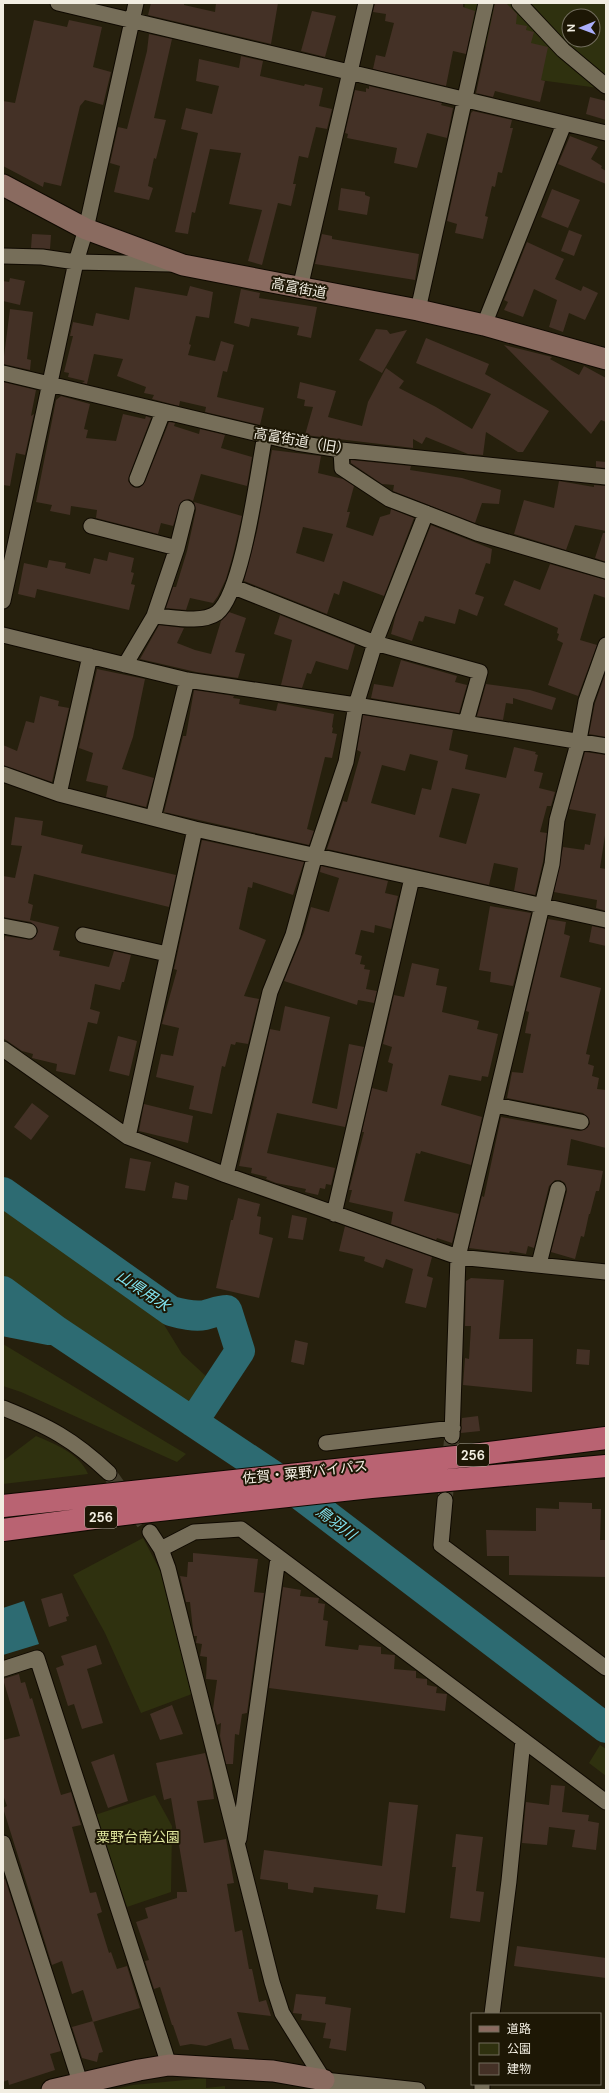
<svg xmlns="http://www.w3.org/2000/svg" width="609" height="2093" font-family="'DM Sans','Noto Sans JP',sans-serif">
  <rect width="100%" height="100%" fill="#26200d"/>
  <path fill="#2f310f" fill-rule="evenodd" d="M465 3H606V89L539 80 462 32ZM569 16H593V40H569Z
    M3 1205 155 1310 182 1354 208 1378 191 1403 98 1354 3 1287Z
    M3 1344 186 1454 177 1462 21 1392 3 1386Z
    M36 1436C55 1444 80 1454 88 1474L3 1484V1461Z
    M143 1538 162 1574 192 1694 141 1713 105 1633 73 1575Z
    M600 1745 606 1749V1776L589 1763Z
    M155 1795 172 1826 171 1892 127 1907 95 1815Z
    M206 2078V2088L225 2086V2090H112L133 2085Z"/>
  <path fill="#2d6b72" d="M24 1601 39 1644 3 1655V1608Z"/>
  <g fill="none" stroke-linecap="round" stroke-linejoin="round">
    <path stroke="#2d6b72" stroke-width="30" d="M3 1192 171 1311C182 1314 194 1317 205 1315 213 1313 219 1310 227 1310L240 1351 193 1422
      M3 1291 57 1331 283 1482 606 1728
      M3 1321 49 1330"/>
  </g>
  <path fill="#443126" fill-rule="evenodd" d="M151 3H184V5L215 12 216 3H278L271 44 148 15Z
    M375 3H463V7L475 11 466 54 453 51 446 86 373 69 376 55 385 57 394 23 385 21 386 14 373 12Z
    M495 3H506L517 14 516 24 527 26 526 30 534 32 531 43 548 47 541 80 545 81 540 102 495 91 493 97 476 93Z
    M312 11 336 16 325 57 301 51Z
    M34 20 67 27 69 20 102 27 93 67 111 72 103 105 85 100 80 106 61 186 44 182 43 187 3 166V101L15 103Z
    M149 34 172 39 154 118 166 120 156 159 154 158 148 186 153 188 149 200 114 192 120 166 110 163 118 127 127 129 147 51Z
    M241 56 263 61 260 76 304 86 305 84 323 88 319 106 332 109 327 129 316 127 308 158 299 156 293 184H296L291 206 278 203 262 265 248 261 262 210 229 204 241 153 210 149 195 213 192 212 188 234 175 232 198 133 181 129 186 108 212 114 219 86 196 81 199 59 239 68Z
    M369 86 442 103 441 105 453 108 447 138 427 133 417 168 394 163 397 148 347 138 348 134 345 133 355 90 366 92V88L369 89Z
    M590 97 606 101V120L586 114Z
    M473 111 512 120 510 128H513L502 173 498 172 495 187 492 186 485 216 488 217 483 239 455 233 457 224 447 221 471 113Z
    M570 136 598 147 591 159 602 166 601 168 606 171V184L558 164Z
    M341 188 365 192V195L370 197 367 215 338 210Z
    M552 189 580 200 568 228 541 217Z
    M569 230 582 235 574 256 561 251Z
    M32 234 51 235 50 249 31 248Z
    M322 234 332 236V239L419 254 415 280 315 264Z
    M527 242 564 259 555 279 581 291 583 286 598 293 585 320 569 313 563 332 549 327 557 300 534 289 523 317 504 310 508 302 504 300Z
    M10 278 25 281 20 305 3 301V281L9 282Z
    M190 286 213 292 209 318 196 316 189 344 191 345 188 355 215 361 221 341 234 345 227 372 223 371 217 397 264 408 260 425 205 412 206 407 180 401 179 406 152 399 154 395 144 393 146 387 117 376 123 359 94 354 87 384 82 383 85 381 68 377 69 373 64 372 73 336H70L73 322 93 326 96 313 129 320 135 287 187 296Z
    M241 289 260 293 259 298 317 307 311 338 297 335 299 327 251 318 249 327 234 323Z
    M10 309 33 312 27 359 31 360 30 370 3 364Z
    M376 329 387 330 390 334 407 330 382 373 359 360Z
    M426 338 489 364 485 374 549 411 523 452H518L486 432 483 455 468 454 426 437 422 444 413 439V448L305 435 313 407 304 406 305 400 297 398 300 382 336 391 328 417 362 426 368 402 386 368 404 381 399 388 436 407 472 429 491 394 416 363Z
    M504 345 552 357 550 359 579 375 584 366 606 378V422L601 420 591 434Z
    M3 382 36 390 31 416 34 414 25 455 16 453 10 486 3 485Z
    M61 396 90 404 84 429 88 430 86 438 116 441 123 414 145 419 146 416 151 418 129 476 128 481 133 487 139 488 145 482 169 422 175 423 174 426 199 434 200 429 225 435 221 448 252 457 247 486 201 474 193 501 189 499 181 502 173 526 161 523 158 534 96 518 97 510 71 506 70 515 50 511 52 505 36 502 56 400Z
    M272 450 321 456 318 473 343 479 354 486 347 512H350L346 527 373 536 380 517 390 514 391 509 414 518 384 596 343 581 339 595 334 593 327 614 244 581 257 531ZM303 527 333 534 324 562 296 553Z
    M351 460 411 466 410 470 462 478 501 490 499 504 482 503 475 523 393 491 394 485 382 484 351 463Z
    M596 461 606 462V468L596 467Z
    M559 481 594 487V485L606 486V531L575 525 566 550 514 534 524 500 554 508Z
    M194 502 242 516 233 555 226 579 218 596 213 603 190 598 186 610 166 608 173 587H176L187 551 196 510Z
    M431 525 492 549 490 564 486 563 475 594 484 597 477 616 459 609 455 624 425 616 423 622 419 621 412 641 391 634 396 614Z
    M603 533H606V562L595 558Z
    M109 552 134 558 131 572 134 573 131 584 135 585 129 610 37 589 35 598 18 594 24 563 47 568 49 560 66 563 65 568 90 574 94 558 107 561Z
    M550 564 606 580V598L594 594 580 640 597 645 578 696 548 685 563 643 557 640 559 634 557 633 558 628 504 605 514 580 540 590Z
    M229 612 246 618 235 652 245 654 238 678 196 672 140 659 159 625 184 628 177 643 195 650 211 654 221 621Z
    M280 615 355 645 348 670 316 661 311 674 307 673 302 688 281 685 292 640 274 634Z
    M401 660 457 676 455 682 467 685 459 713 371 698 374 684 393 687Z
    M97 669 145 679 133 737 122 769 154 778 146 807 106 797 108 786 86 781 93 753 79 748Z
    M606 672V737L589 734 595 703Z
    M486 684 530 690 556 698 552 710 513 698V704L506 703 503 720 477 716Z
    M194 690 234 696 233 698 240 699 239 704 276 711 278 703 334 714 332 727 333 728 332 733 337 734 332 758 325 757 307 829 314 831 309 845 164 812 183 736H186Z
    M40 696 59 701 58 706 69 708 52 782 3 765V745L17 751 26 721 34 723Z
    M363 715 453 730 449 750 468 755 465 769 506 778 514 747 536 752 535 754 538 755 534 771 543 773 539 788 555 792 551 806H547L540 832 547 833 543 862 535 895 514 891 518 868 494 863 489 885 327 849 343 801 347 802 361 752 357 750ZM410 754 438 761 431 790 422 788 415 815 371 803 382 765 405 771ZM452 788 480 794 466 844 439 837Z
    M585 752 606 755V829L600 868 606 869V911L596 908 597 900 554 892 563 847 584 850 585 844 590 845 596 814 569 809Z
    M15 817 43 821 41 835 83 845 81 853 176 875 169 907 34 874 28 903 33 905 30 920 59 927 53 950 60 951 59 956 109 967 114 951 131 955 124 982H122L120 990 95 984 90 1009 100 1012 97 1024 88 1022 75 1075 56 1071 57 1064 32 1058 33 1054 22 1051 3 1038V946L5 936 32 940 38 932 37 928 31 922 3 917V876L15 878 22 846 11 845Z
    M202 840 304 862 293 895 253 882 252 888 248 887 239 929 266 940 244 996 259 999 248 1044 236 1042 235 1045 231 1044 225 1067 222 1066 212 1114 189 1109 194 1086 156 1077 161 1054 173 1056 179 1028 162 1024 177 970 174 969Z
    M321 866 388 881 385 893 398 896 391 929 375 925 374 933 361 930 355 954 362 956 360 964 365 965 364 969 370 970 366 989 377 991 374 1003 358 1000 357 1005 284 981 304 932 311 907 329 912 339 878 320 872Z
    M490 906 531 913 513 986 490 982 491 972 479 970Z
    M548 919 566 922 564 934 570 936 560 977 601 988 586 1054 590 1055 588 1064 594 1066 592 1076 599 1078 597 1089 606 1090V1148L571 1139 567 1165 603 1171 599 1191H596L590 1214H589L584 1237 581 1236 575 1259 551 1252 567 1191 565 1183 560 1180H555L549 1186 534 1248 528 1246 526 1254 510 1251 509 1253 469 1248 482 1196 484 1197 501 1117 579 1131 584 1130 590 1124 589 1119 583 1113 507 1098 512 1072 523 1073 531 1034 525 1033 529 1012 526 1011Z
    M592 926 606 929V946L589 942Z
    M412 963 439 969 436 985 447 987 442 1012 479 1021 477 1029 498 1034 488 1077 482 1076 481 1081 449 1075 441 1105 482 1117 471 1165 421 1151 420 1154 416 1153 404 1201 459 1214 452 1243 437 1238 436 1240 391 1224 393 1212 349 1202 352 1190H349L364 1132H362L372 1088 387 1092 393 1064 388 1062 392 1047 383 1044 394 995 404 997Z
    M285 1006 330 1017 312 1103 337 1109 349 1044 364 1047 345 1127 277 1113 267 1153 335 1168 331 1185 326 1184 325 1189 320 1188 318 1195 305 1192 306 1189 276 1183 266 1179 267 1177 251 1173 252 1168 239 1166 270 1029 280 1031Z
    M118 1036 137 1041 129 1076 109 1071Z
    M32 1103 49 1116 31 1140 14 1127Z
    M144 1104 193 1116 188 1143 139 1131Z
    M130 1158 151 1162 145 1191 125 1188Z
    M175 1182 189 1186 187 1200 172 1198Z
    M238 1198 260 1204 257 1216 261 1217 259 1234 273 1238 259 1298 216 1288 231 1220H233Z
    M292 1215 307 1218 303 1240 288 1238Z
    M345 1226 432 1257 427 1276 433 1278 426 1308 405 1303 413 1269 386 1259 383 1268 364 1261 365 1257 339 1251Z
    M471 1278 504 1280 499 1339H533L532 1392 463 1385 465 1358 469 1359 471 1326H465L466 1281Z
    M295 1340 308 1343 304 1365 291 1362Z
    M577 1349 590 1350 589 1365 576 1364Z
    M478 1416 480 1431 461 1433 462 1418Z
    M559 1502 592 1503V1509H601L600 1540H606V1577L509 1575V1556H487L486 1530 536 1531V1508L559 1509Z
    M193 1553 258 1559 254 1592 264 1593 247 1713 242 1714 239 1735 235 1734 233 1764H226L220 1736 221 1723 217 1725 213 1709 217 1680 206 1679 207 1657 200 1656 202 1644 196 1643 197 1636H194L193 1630 190 1602H186L180 1576 187 1577 188 1562H193Z
    M283 1587 301 1590 300 1596 319 1598 318 1603 325 1604 323 1620 328 1621 325 1646 358 1650 359 1645 381 1647V1654L395 1655 394 1669 416 1671V1678L427 1679V1685L437 1687 436 1693 447 1694 445 1711 269 1688Z
    M62 1593 69 1616 66 1617 67 1621 49 1627 41 1599Z
    M96 1645 102 1664 87 1669 103 1723 82 1729 74 1704 68 1706 56 1668 64 1665 61 1656Z
    M19 1674 21 1683 25 1682 30 1699 32 1698 61 1795 71 1792 81 1825 72 1827 90 1893 96 1892 102 1912 97 1914 109 1953 111 1952 117 1969 127 1966 140 2008 93 2022 83 1990 72 1994 62 1961 52 1965 3 1808 7 1806 3 1795V1740L20 1736 3 1679Z
    M172 1705 183 1734 160 1740 150 1714Z
    M205 1753 212 1781 214 1799 197 1801 204 1843 226 1839 234 1883 227 1884 235 1932 242 1930 249 1969H252L259 2002 266 2000 271 2016 237 2012 249 2050 234 2049 231 2038 206 2046 191 2044 180 2046 173 2025H172L160 1987 154 1989 145 1961 149 1960 136 1922 148 1918 145 1908 177 1898V1892H187L171 1798 164 1800 156 1763Z
    M114 1754 128 1801 108 1808 91 1762Z
    M551 1785 565 1786 562 1812 589 1815 588 1821 599 1823 596 1850 572 1847 575 1830 549 1827 547 1845 522 1843 526 1802 549 1805Z
    M389 1802 418 1805 405 1913 376 1909 378 1895 314 1887 313 1893 288 1889V1883L260 1879 264 1850 382 1866Z
    M456 1834 483 1837 476 1891 484 1892 480 1922 450 1918 456 1867H452Z
    M5 1879 61 2051 50 2054 55 2070 9 2085 8 2080 3 2082V1880Z
    M517 1946 606 1958V1978L514 1966Z
    M296 1994 326 1997 325 2004 351 2008 346 2051 329 2048 331 2039 323 2038 326 2023 301 2020 302 2014 293 2013Z
    M93 2021 103 2052 99 2053 97 2062 82 2058 72 2027Z"/>
  <g fill="none" stroke-linecap="round" stroke-linejoin="round">
    <path stroke="#453f2d" stroke-width="15" stroke-dasharray="15 8" stroke-linecap="butt" d="M109 1473 150 1532
      M445 1500 452 1436"/>
    <g stroke="#0f0900" stroke-width="17">
      <path id="street" d="M58 3 606 133
        M519 3 563 50 606 86
        M3 256 42 257 76 262 170 264
        M300 288 366 3
        M418 310 486 3
        M484 325 564 124
        M3 373 297 443 341 450 606 477
        M341 450 342 468 389 499 423 512 477 533 606 571
        M137 479 163 412
        M91 526 177 548 154 616 125 665
        M177 548 187 508
        M234 587 375 643 480 672 466 722
        M3 601 76 262 86 229 136 3
        M154 616C172 617 201 624 217 613 243 593 258 470 265 435
        M3 635 187 680 356 705 606 746
        M3 774 59 794 195 829 606 920
        M59 794 90 656
        M153 818 187 680
        M3 926 29 931
        M83 935 167 954
        M3 1049 128 1137 226 1175 458 1257 606 1272
        M495 1105 581 1122
        M128 1137 195 829
        M226 1175 270 992 293 935 315 855 346 762 356 705 375 643 426 513
        M334 1214 412 878
        M539 1264 558 1189
        M3 1408C48 1426 73 1439 109 1473
        M452 1436 458 1257 552 864 557 820 579 740 586 701 606 645
        M326 1443 453 1428
        M445 1500 441 1545 606 1668
        M150 1532 161 1549 168 1568 272 1982 282 2013 330 2090
        M161 1549 194 1532 241 1529 606 1802
        M3 1669 37 1658 169 2065
        M239 1839 278 1558
        M3 1843 80 2082
        M492 2014 509 1881 523 1740
        M324 2080 418 2090
        M482 2090V2084"/>
    </g>
    <g stroke="#0f0900" stroke-width="23">
      <path id="secondary" d="M3 185 86 229 183 265 418 310 484 325 606 359
        M52 2090 139 2070 169 2065 273 2071 324 2080"/>
    </g>
    <g stroke="#0f0900" stroke-width="24">
      <path id="highway" d="M3 1506 465 1456 606 1438
        M3 1530 132 1513 371 1487 606 1466"/>
    </g>
    <use href="#street" stroke="#766e59" stroke-width="15"/>
    <use href="#secondary" stroke="#8a6b60" stroke-width="21"/>
    <use href="#highway" stroke="#b96372" stroke-width="22"/>
  </g>
  <g text-anchor="middle" dominant-baseline="central" stroke-width="4" stroke-linejoin="round" paint-order="stroke">
    <g fill="#1d1705" stroke="#b2aea0" stroke-width="1">
      <rect x="457" y="1444" width="32" height="22" rx="3"/>
      <rect x="85" y="1506" width="32" height="22" rx="3"/>
    </g>
    <g font-size="13" font-weight="bold" fill="#f2eee2">
      <text x="473" y="1455">256</text>
      <text x="101" y="1517">256</text>
    </g>
    <g font-size="14" fill="#f2eee2" stroke="#1d1705">
      <text transform="translate(299 288) rotate(11)">高富街道</text>
      <text transform="translate(302 441) rotate(10)">高富街道（旧）</text>
      <text transform="translate(305 1472) rotate(-6)">佐賀・粟野バイパス</text>
    </g>
    <g font-size="14" fill="#dfe69d" stroke="#1d1705">
      <text x="138" y="1837">粟野台南公園</text>
    </g>
    <g font-size="15" font-style="italic" fill="#81e3f0" stroke="#1d1705">
      <text transform="translate(143 1291) rotate(34)">山県用水</text>
      <text transform="translate(336 1523) rotate(37)">鳥羽川</text>
    </g>
  </g>
  <rect width="609" height="2093" fill="none" stroke="#f2eee2" stroke-width="8"/>
  <rect x="471" y="2013" width="130" height="72" fill="#1d1705" stroke="#726d5d"/>
  <rect x="479" y="2026" width="20" height="6" fill="#8a6b60" stroke="#726d5d"/>
  <text x="507" y="2033" font-size="12" fill="#f2eee2">道路</text>
  <rect x="479" y="2043" width="20" height="12" fill="#2f310f" stroke="#726d5d"/>
  <text x="507" y="2053" font-size="12" fill="#f2eee2">公園</text>
  <rect x="479" y="2063" width="20" height="12" fill="#443126" stroke="#726d5d"/>
  <text x="507" y="2073" font-size="12" fill="#f2eee2">建物</text>
  <g transform="translate(581 28) rotate(269)"><circle r="19" fill="#1d1705" stroke="#726d5d"/>
  <path d="M0-3L7 15L0 10L-7 15Z" fill="#abaffb"/>
  <text y="-6" font-size="11" font-weight="bold" text-anchor="middle" fill="#f2eee2">N</text>
  </g>
</svg>
